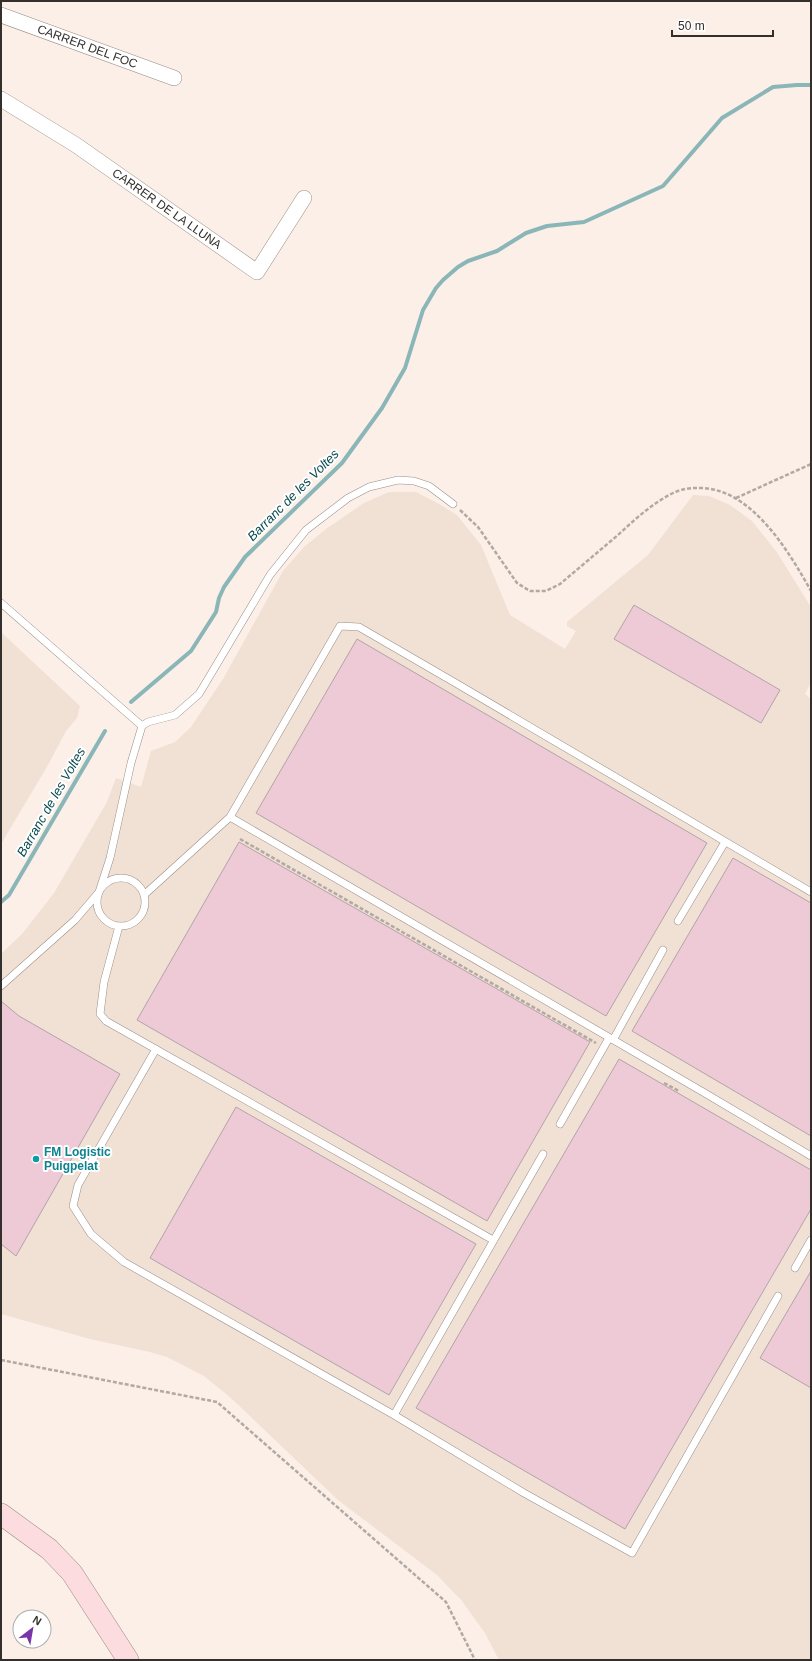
<svg xmlns="http://www.w3.org/2000/svg" width="812" height="1661" font-family="Arial,sans-serif">
  <rect width="100%" height="100%" fill="#fbefe8"/>
  <path fill="#f1e0d4" d="M389 492H416L439 504 457 515 481 545 510 615 565 649 576 631 567 626V622L648 555 693 495 709 496 730 505 752 521 776 551 811 607V682L805 694 811 699V1660H499L485 1633 462 1601 437 1575 338 1500 231 1398 204 1376 167 1357 150 1352 90 1339 1 1314V954L22 934 54 893 107 802 116 778 141 787 151 751 175 742 191 727 223 679 283 571 304 547 326 529 364 503Z
    M1 632 80 706 77 718 66 731 48 765 1 844Z"/>
  <g fill="none" stroke-linecap="round" stroke-linejoin="round">
    <path stroke="#8bb6b8" stroke-width="4" d="M131 702 191 651 216 612 219 598 224 587 245 557 342 463 382 408 405 368 423 310 436 288 443 280 458 267 468 261 497 251 526 233 547 226 584 222 663 186 722 118 773 87 797 85H811
      M1 902 9 895 105 731"/>
  </g>
  <path fill="#eec9d6" stroke="#b1a4a8" d="M634 605 780 690 761 723 614 639Z
    M357 639 707 843 606 1016 256 813Z
    M239 842 590 1042 487 1221 137 1020Z
    M733 858 811 903V1136L632 1031Z
    M1 1001 19 1016 120 1074 16 1256 1 1244Z
    M619 1059 811 1170V1209L625 1529 416 1408Z
    M236 1107 476 1244 389 1395 150 1258Z
    M811 1271V1388L760 1358Z"/>
  <g fill="none" stroke-linecap="round" stroke-linejoin="round">
    <g stroke="#988e87" stroke-width="8">
      <path id="lane" d="M1 603 142 726
        M230 817 703 1092 811 1156
        M97 902a24 24 0 1 1 48 0a24 24 0 1 1-48 0Z
        M144 895 230 817 340 626 359 627 459 685 811 892
        M678 921 725 842
        M119 926 104 982 100 1014 106 1021 493 1240
        M1 986 75 920 99 892 110 858 131 763 142 726 148 722 175 715 199 694 270 575 306 530 348 498 369 487 398 480 414 481 429 486 453 504
        M613 1040 663 950
        M156 1049 78 1185 73 1206 91 1234 124 1262 394 1415 524 1493 632 1553 778 1296
        M560 1124 609 1038
        M795 1268 811 1240
        M394 1415 543 1154"/>
    </g>
    <g stroke="#988e87" stroke-width="16">
      <g id="street">
        <path id="s1" d="M1 15 174 78"/>
        <path id="s2" d="M1 99 76 145 257 272 304 198"/>
      </g>
    </g>
    <g stroke="#988e87" stroke-width="22">
      <path id="secondary" d="M1 1514 49 1549 72 1573 128 1660"/>
    </g>
    <path stroke="#b2a9a3" stroke-width="2.5" stroke-dasharray="4 2" stroke-linecap="butt" d="M736 498 811 464
      M460 510 478 527 517 583 530 591H546L560 584C579 568 599 551 618 535 635 519 653 503 673 493 681 489 689 488 697 488 750 486 788 550 811 591
      M240 839 596 1043
      M664 1083 679 1091
      M1 1360 217 1402 446 1602 475 1660"/>
    <use href="#lane" stroke="#fff" stroke-width="7"/>
    <use href="#street" stroke="#fff" stroke-width="15"/>
    <use href="#secondary" stroke="#fcdcde" stroke-width="21"/>
  </g>
  <circle fill="#0f9aa8" stroke="#fff" stroke-width="1.5" cx="36" cy="1159" r="4"/>
  <g text-anchor="middle" dominant-baseline="central" stroke-width="4" stroke-linejoin="round" paint-order="stroke">
    <g font-size="12" fill="#332f2c" stroke="#fff">
      <text stroke="none"><textPath href="#s1" startOffset="92">CARRER DEL FOC</textPath></text>
      <text stroke="none"><textPath href="#s2" startOffset="199">CARRER DE LA LLUNA</textPath></text>
    </g>
    <g font-size="12" font-weight="bold" fill="#0d838f" stroke="#fff" text-anchor="start">
      <text x="44" y="1152">FM Logistic<tspan x="44" dy="14">Puigpelat</tspan></text>
    </g>
    <g font-size="13" font-style="italic" fill="#084b4e" stroke="#fff">
      <text transform="translate(293 495) rotate(-45)">Barranc de les Voltes</text>
      <text transform="translate(51 802) rotate(-60)">Barranc de les Voltes</text>
    </g>
  </g>
  <rect width="812" height="1661" fill="none" stroke="#332f2c" stroke-width="4"/>
  <g transform="translate(32 1629) rotate(31)"><circle r="19" fill="#ffffff" stroke="#adacab"/>
  <path d="M0-3L7 15L0 10L-7 15Z" fill="#7934a7"/>
  <text y="-6" font-size="11" font-weight="bold" text-anchor="middle" fill="#332f2c">N</text>
  </g>
  <path d="M672 30v6h101v-6" fill="none" stroke="#332f2c" stroke-width="2"/>
  <text x="678" y="30" font-size="12" fill="#332f2c" stroke="#ffffff" stroke-width="3" paint-order="stroke">50 m</text>
</svg>
